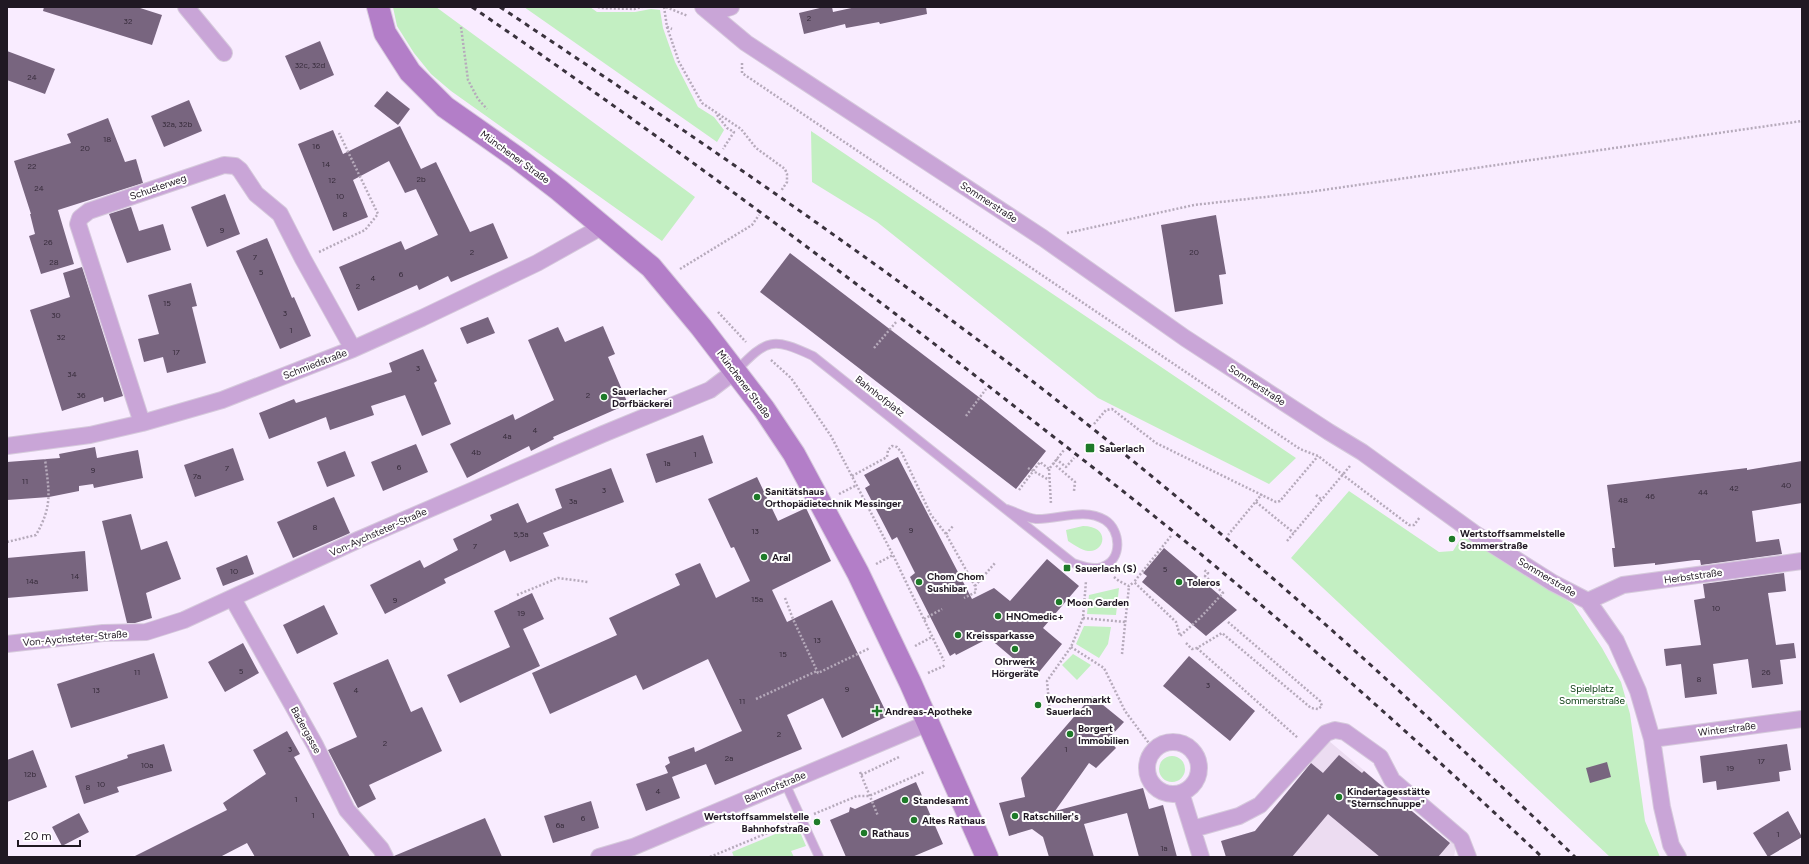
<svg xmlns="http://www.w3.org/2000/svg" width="1809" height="864" font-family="Figtree,sans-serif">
  <rect width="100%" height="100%" fill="#f9ecff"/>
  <path fill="#ecdcf1" d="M1329 741 1448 841 1450 838 1456 845 1454 857H1226L1221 841 1255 831Z"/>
  <path fill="#c3efc2" d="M393 7H436L695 197 662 241 451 91 431 74 414 53 397 26Z
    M524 7H590L597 12H635L651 9 660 10 663 28 675 62 698 107 714 117 724 130 717 142Z
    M811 131 1296 458 1269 484 1098 398 877 222 812 182Z
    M1349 491 1439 552 1453 551 1463 535 1573 604 1602 648 1621 682 1630 714 1645 821 1660 857H1610L1291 558Z
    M1083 526C1111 526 1105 553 1088 551 1081 550 1073 544 1068 541L1066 530Z
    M1119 588 1116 615 1087 614 1089 595Z
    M1084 626 1111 627 1108 644 1099 658 1076 644Z
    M1073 654 1091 665 1077 680 1062 665Z
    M1159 769a13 13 0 1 1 26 0a13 13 0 1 1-26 0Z
    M797 825 806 846 791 851 794 857H734L732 852Z"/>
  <path fill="#78657f" d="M44 7H137L162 15 152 45 43 11Z
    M824 7H832L833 12 856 7H926L927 14 880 24 879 22 846 28 845 24 804 34 799 13Z
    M320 41 334 75 300 90 285 56Z
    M7 51 55 69 45 94 7 80Z
    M387 91 410 109 398 125 374 106Z
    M189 100 202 131 164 147 151 116Z
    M108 118 125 162 136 159 143 183 58 210 74 264 41 274 29 236 35 234 30 214H31L14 161 71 143 67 134Z
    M400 126 421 169 436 162 470 232 493 223 508 258 451 282 448 276 419 290 417 285 358 311 339 267 401 241 405 250 438 235 416 189 405 193 389 161 353 180 368 217 333 231 298 144 333 130 343 154Z
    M225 194 240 234 207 247 191 207Z
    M131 207 139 231 163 224 171 250 127 263 109 214Z
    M1216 215 1226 274 1219 275 1223 304 1175 312 1161 225Z
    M267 238 292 298 294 297 311 336 280 349 236 251Z
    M790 253 980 398 1046 451 1016 489 760 292Z
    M82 267 123 396 104 402 103 397 62 411 30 310 70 297 63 273Z
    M191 283 197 306 192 307 206 363 167 373 163 357 144 362 138 339 159 334 148 295Z
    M488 317 495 333 467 344 460 328Z
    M603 326 615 354 608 357 628 404 553 437 554 439 531 451 529 446 467 478 450 444 513 414 515 420 554 400 528 340 558 327 565 342Z
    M423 349 437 381 434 383 451 424 422 436 405 395 371 406 374 415 330 430 326 417 269 439 259 413 294 399 296 403 392 372 389 363Z
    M703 435 713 463 656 483 646 454Z
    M416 444 428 472 383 491 371 462Z
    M95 447 97 458 138 450 143 478 94 488 93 484 79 486V491L49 497 7 500V462L60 458 59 454Z
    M233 448 244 480 195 497 184 465Z
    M345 451 355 476 327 487 317 462Z
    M898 457 972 599 994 588 1010 601 1047 559 1079 586 1043 628 1062 644 1035 677 989 638 956 655 955 653 950 656 910 577 915 573 897 537 892 540 865 488 870 485 864 475Z
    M1802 461V503L1752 511 1756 542 1779 539 1782 554 1701 565 1700 560H1695L1655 565V563L1614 567 1612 548H1615L1607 485 1747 468V470Z
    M611 468 624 502 543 533 549 546 510 562 505 550 444 579 446 583 385 614 370 585 420 560 424 568 458 550 453 539 492 520 490 515 518 503 527 523 562 508 555 489Z
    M757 477 778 521 806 508 831 561 772 590 787 622 832 600 888 716 842 738 823 698 787 715 802 749 715 785 706 764 672 777 680 798 646 811 636 784 668 773 665 766 670 763 668 757 694 747 695 752 742 731 708 659 643 690 636 675 550 714 532 673 617 635 609 618 680 585 675 574 700 563 716 598 750 581 734 547 731 548 708 499Z
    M334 497 350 533 293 558 277 522Z
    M131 514 141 550 167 541 181 579 146 593 152 618 135 623H127L102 521Z
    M1164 548 1237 610 1206 636 1142 582 1147 576 1143 573Z
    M85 551 88 591 7 598V558Z
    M247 555 254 574 223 586 216 568Z
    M1784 573 1786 591 1768 593 1776 645 1794 643 1796 658 1780 660 1783 684 1752 688 1748 659 1713 664 1717 694 1685 698 1681 664 1666 666 1664 649 1701 645 1694 600 1705 598 1703 584Z
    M532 593 544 619 523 629 540 666 460 703 447 675 510 647 494 611Z
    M324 605 338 634 297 654 283 625Z
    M243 643 259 673 225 692 208 662Z
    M154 653 168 698 71 728 57 684Z
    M1189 656 1255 711 1230 741 1163 686Z
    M388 659 411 712 422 707 442 751 369 785 376 799 358 808 328 750 357 737 333 683Z
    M1092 696 1124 722 1108 739 1116 748 1096 768 1089 763 1055 811 1143 788 1149 809 1163 805 1177 857H1139L1127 813 1084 824 1094 857H1049L1043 837 1032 829 1009 836 999 803 1025 797 1021 778Z
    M287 731 300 754 294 757 350 857H255L247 843 220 857H133L227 810 223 803 266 774 253 750Z
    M164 744 172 771 117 787 119 792 84 804 75 776 128 758 127 755Z
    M1787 744 1791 770 1779 772 1780 781 1717 790 1716 781 1703 783 1700 756Z
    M33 750 47 787 7 802V760Z
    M1339 755 1362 773 1364 771 1450 843 1438 857H1380L1328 814 1292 857H1226L1221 841 1255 831 1311 763 1323 773Z
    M1607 762 1611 777 1590 783 1586 768Z
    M916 782 943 844 912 857H846L830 820 849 812 850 807 855 809Z
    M591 801 599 828 553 843 544 816Z
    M1788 811 1802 837 1768 857 1753 833Z
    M79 813 89 832 62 846 52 827Z
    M485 818 502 857H394V856Z"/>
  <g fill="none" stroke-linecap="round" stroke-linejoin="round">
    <g stroke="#d6cadc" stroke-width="10">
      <path id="service" d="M736 371C767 339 772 337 813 356L1073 563C1082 566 1092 570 1102 567 1123 560 1121 530 1105 520 1084 507 1058 520 1036 519 1026 518 1016 512 1007 509
        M785 783 819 857"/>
    </g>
    <g stroke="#d6cadc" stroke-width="18">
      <path id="minor" d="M186 7 224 53
        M703 7 746 43 1043 238 1185 338 1329 432 1362 452 1474 533 1553 583 1588 601 1616 641 1638 691 1652 739 1662 807 1671 845 1678 857
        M711 13 731 7
        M142 423 78 224 80 218 89 211 224 165 235 166 240 170 256 194 280 214 303 259 353 349
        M7 446 90 435 142 423 222 400 353 349 422 318 537 263 603 226
        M233 599 315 745 347 810 381 849 385 857
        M1588 601 1623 585 1802 561
        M7 644 103 633 146 632 184 620 360 539 603 434 710 390 735 371
        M1652 739 1802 719
        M1147 768a26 26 0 1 1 52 0a26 26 0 1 1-52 0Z
        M1181 793 1201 857
        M1193 829 1239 816 1260 805 1326 733 1335 730 1345 732 1380 757 1392 780 1461 839 1468 857
        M599 857 633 847 928 723"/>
    </g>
    <g stroke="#d6cadc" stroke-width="24">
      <path id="secondary" d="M378 7 385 33 410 72 445 107 516 157 559 190 651 267 701 327 764 409 794 454 858 573 910 682 987 857"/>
    </g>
    <path stroke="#b6aabb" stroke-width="2.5" stroke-dasharray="2 2" stroke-linecap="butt" d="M598 7 601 8 634 9 642 7
      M664 7 667 27 679 62 702 103 741 129 756 148 785 169 787 174V182L781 191
      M666 7 688 16
      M461 27 468 80 478 99 487 109
      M667 27 672 29
      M742 63V73L1300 449 1318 456 1409 525H1414L1420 517
      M717 115 727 128 734 132 723 149
      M1067 233 1194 205 1309 192 1802 121
      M319 252 365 230 378 214 339 133
      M680 269 752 225 759 215
      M718 312 746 342
      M874 348 897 321
      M771 360 791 378 831 436 893 555 944 661
      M966 416 986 389
      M1094 424 1106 410 1112 409 1156 443 1276 502 1280 501 1318 456
      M1056 459 1066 467 1074 458
      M1053 463 1075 482 1074 491
      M1028 468 1049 480
      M1049 469 1051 504
      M852 476 887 457 888 450 892 446 897 447 902 453 931 515 946 534 975 586 976 592 964 598
      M1019 490 1040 462 1049 469 1064 450
      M839 494 857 485
      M1316 495 1322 500
      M1256 502 1294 533
      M946 534 953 526
      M1228 535 1262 494
      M1171 536 1134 582 1176 622 1180 636 1200 618 1223 593 1205 576 1208 573 1203 569
      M1287 541 1350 466
      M7 542 36 535C53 505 49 492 45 459
      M876 564 893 555
      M1114 577 1119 581 1129 586 1134 582
      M975 586 995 563
      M517 595 558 578 588 582
      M785 598 793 619 818 673 870 648
      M1083 618 1125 622
      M924 619 942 609
      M1228 622 1320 701 1322 706 1318 709
      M1186 643 1192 649 1197 648 1222 633 1311 708 1318 709
      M915 646 932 637
      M1071 647 1104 668 1125 711 1154 750
      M1197 648 1298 738
      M1122 654 1129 586
      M928 673 946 665
      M756 699 817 671
      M1050 714 1047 681 1071 647 1083 618 1086 581
      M860 772 878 816
      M861 775 899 757
      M814 814 857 796H869L924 772
      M710 857 789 824"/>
    <use href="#service" stroke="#c9a5d7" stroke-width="8"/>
    <use href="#minor" stroke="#c9a5d7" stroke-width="16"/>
    <use href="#secondary" stroke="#b37ec8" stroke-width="22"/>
    <path stroke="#3a323d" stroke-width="3" stroke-dasharray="5 5" stroke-linecap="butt" d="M472 7C646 126 816 251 982 381 1056 439 1131 496 1203 556 1319 652 1432 754 1542 857
      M500 7C682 128 863 251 1036 384 1174 491 1307 605 1435 724 1482 768 1529 812 1575 857"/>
  </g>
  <g fill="#1e7a29" stroke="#fff" stroke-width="1.5">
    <circle cx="604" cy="397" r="4"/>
    <rect x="1085" y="443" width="10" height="10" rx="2"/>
    <circle cx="757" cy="497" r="4"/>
    <circle cx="1452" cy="539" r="4"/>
    <circle cx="764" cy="557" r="4"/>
    <rect x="1063" y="564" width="8" height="8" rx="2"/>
    <circle cx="919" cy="582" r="4"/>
    <circle cx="1179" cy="582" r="4"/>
    <circle cx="1059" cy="602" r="4"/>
    <circle cx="998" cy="616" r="4"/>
    <circle cx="958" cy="635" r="4"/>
    <circle cx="1015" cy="649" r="4"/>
    <circle cx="1038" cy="705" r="4"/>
    <path d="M875 705h4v4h4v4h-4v4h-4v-4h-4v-4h4z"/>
    <circle cx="1070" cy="734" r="4"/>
    <circle cx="1339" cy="797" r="4"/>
    <circle cx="905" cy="800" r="4"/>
    <circle cx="1015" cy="816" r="4"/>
    <circle cx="914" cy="820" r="4"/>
    <circle cx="817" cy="822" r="4"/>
    <circle cx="864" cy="833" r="4"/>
  </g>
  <g text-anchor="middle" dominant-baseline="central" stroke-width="4" stroke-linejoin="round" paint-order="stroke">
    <g font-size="8" fill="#362b3a">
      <text x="809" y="18">2</text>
      <text x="128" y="21">32</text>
      <text x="310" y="65">32c, 32d</text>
      <text x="32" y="77">24</text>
      <text x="177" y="124">32a, 32b</text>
      <text x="107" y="139">18</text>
      <text x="316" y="146">16</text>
      <text x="85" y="148">20</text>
      <text x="326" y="164">14</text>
      <text x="32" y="166">22</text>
      <text x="421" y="179">2b</text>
      <text x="332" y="180">12</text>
      <text x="39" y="188">24</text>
      <text x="340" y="196">10</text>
      <text x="345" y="214">8</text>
      <text x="222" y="230">9</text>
      <text x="48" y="242">26</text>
      <text x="472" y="252">2</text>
      <text x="1194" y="252">20</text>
      <text x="255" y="257">7</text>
      <text x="54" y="262">28</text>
      <text x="261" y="272">5</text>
      <text x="401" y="274">6</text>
      <text x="373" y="278">4</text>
      <text x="358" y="286">2</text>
      <text x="167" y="303">15</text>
      <text x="285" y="313">3</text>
      <text x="56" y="315">30</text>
      <text x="291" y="330">1</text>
      <text x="61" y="337">32</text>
      <text x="176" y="352">17</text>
      <text x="418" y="368">3</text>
      <text x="72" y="374">34</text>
      <text x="81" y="395">36</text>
      <text x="588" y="395">2</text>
      <text x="535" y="430">4</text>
      <text x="507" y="436">4a</text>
      <text x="476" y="452">4b</text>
      <text x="695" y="454">1</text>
      <text x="667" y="463">1a</text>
      <text x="399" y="467">6</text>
      <text x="227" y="468">7</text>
      <text x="93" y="470">9</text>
      <text x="197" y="476">7a</text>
      <text x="25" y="481">11</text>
      <text x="1786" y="485">40</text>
      <text x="1734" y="488">42</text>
      <text x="604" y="490">3</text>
      <text x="1703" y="492">44</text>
      <text x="1650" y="496">46</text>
      <text x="1623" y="500">48</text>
      <text x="573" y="501">3a</text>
      <text x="315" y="527">8</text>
      <text x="911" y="530">9</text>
      <text x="755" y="531">13</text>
      <text x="521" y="534">5,5a</text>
      <text x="475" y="546">7</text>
      <text x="1165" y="569">5</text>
      <text x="234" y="571">10</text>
      <text x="75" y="576">14</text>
      <text x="32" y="581">14a</text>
      <text x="757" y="599">15a</text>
      <text x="395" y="600">9</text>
      <text x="1716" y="608">10</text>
      <text x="521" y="613">19</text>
      <text x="817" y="640">13</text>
      <text x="783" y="654">15</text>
      <text x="241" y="671">5</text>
      <text x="137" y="672">11</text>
      <text x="1766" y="672">26</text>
      <text x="1699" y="679">8</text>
      <text x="1208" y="685">3</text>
      <text x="847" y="689">9</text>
      <text x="96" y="690">13</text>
      <text x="356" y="690">4</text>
      <text x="742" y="701">11</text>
      <text x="779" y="734">2</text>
      <text x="385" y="743">2</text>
      <text x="290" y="749">3</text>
      <text x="1066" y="749">1</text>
      <text x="729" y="758">2a</text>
      <text x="1761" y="761">17</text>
      <text x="147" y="765">10a</text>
      <text x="1730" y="768">19</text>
      <text x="30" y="774">12b</text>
      <text x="101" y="784">10</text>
      <text x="88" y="787">8</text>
      <text x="658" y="791">4</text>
      <text x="296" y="799">1</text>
      <text x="313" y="815">1</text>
      <text x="583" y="818">6</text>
      <text x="560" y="825">6a</text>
      <text x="1778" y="834">1</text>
      <text x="1164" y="848">1a</text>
    </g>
    <g font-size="10" fill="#201823" stroke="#fff">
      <text transform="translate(515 157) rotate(36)">Münchener Straße</text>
      <text transform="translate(158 187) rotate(-19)">Schusterweg</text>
      <text transform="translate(989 202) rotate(33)">Sommerstraße</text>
      <text transform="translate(315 364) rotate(-21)">Schmiedstraße</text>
      <text transform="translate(744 384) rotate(53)">Münchener Straße</text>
      <text transform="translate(1257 385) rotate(33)">Sommerstraße</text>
      <text transform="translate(880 396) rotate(38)">Bahnhofplatz</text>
      <text transform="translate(378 532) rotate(-24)">Von-Aychsteter-Straße</text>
      <text transform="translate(1693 576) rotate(-8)">Herbststraße</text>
      <text transform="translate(1547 577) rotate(31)">Sommerstraße</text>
      <text transform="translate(75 638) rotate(-5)">Von-Aychsteter-Straße</text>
      <text transform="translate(1727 729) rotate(-7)">Winterstraße</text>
      <text transform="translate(306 730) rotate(61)">Badergasse</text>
      <text transform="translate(775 787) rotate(-23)">Bahnhofstraße</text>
    </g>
    <g font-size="10" font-weight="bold" fill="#201823" stroke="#fff" text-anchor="start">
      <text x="612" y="391">Sauerlacher<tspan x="612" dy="12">Dorfbäckerei</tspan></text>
      <text x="1099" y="448">Sauerlach</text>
      <text x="765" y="491">Sanitätshaus<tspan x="765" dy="12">Orthopädietechnik Messinger</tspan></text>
      <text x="1460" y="533">Wertstoffsammelstelle<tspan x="1460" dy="12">Sommerstraße</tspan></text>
      <text x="772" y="557">Aral</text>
      <text x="1075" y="568">Sauerlach (S)</text>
      <text x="927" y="576">Chom Chom<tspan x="927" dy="12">Sushibar</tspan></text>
      <text x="1187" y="582">Toleros</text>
      <text x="1067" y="602">Moon Garden</text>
      <text x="1006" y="616">HNOmedic+</text>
      <text x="966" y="635">Kreissparkasse</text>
      <text x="1015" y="661" text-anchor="middle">Ohrwerk<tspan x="1015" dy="12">Hörgeräte</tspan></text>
      <text x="1046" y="699">Wochenmarkt<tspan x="1046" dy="12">Sauerlach</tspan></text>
      <text x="885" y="711">Andreas-Apotheke</text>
      <text x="1078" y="728">Borgert<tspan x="1078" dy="12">Immobilien</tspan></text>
      <text x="1347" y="791">Kindertagesstätte<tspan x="1347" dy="12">"Sternschnuppe"</tspan></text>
      <text x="913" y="800">Standesamt</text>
      <text x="809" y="816" text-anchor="end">Wertstoffsammelstelle<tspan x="809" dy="12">Bahnhofstraße</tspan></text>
      <text x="1023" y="816">Ratschiller's</text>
      <text x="922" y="820">Altes Rathaus</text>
      <text x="872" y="833">Rathaus</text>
    </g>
    <g font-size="10" fill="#013508" stroke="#fff">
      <text x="1592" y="688">Spielplatz<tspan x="1592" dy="12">Sommerstraße</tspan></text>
    </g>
  </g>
  <rect width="1809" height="864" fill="none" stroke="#201823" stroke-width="16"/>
  <path d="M18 840v6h62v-6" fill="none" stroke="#201823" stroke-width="2"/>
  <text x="24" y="840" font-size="12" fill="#201823" stroke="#ffffff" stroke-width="3" paint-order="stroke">20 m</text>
</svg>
